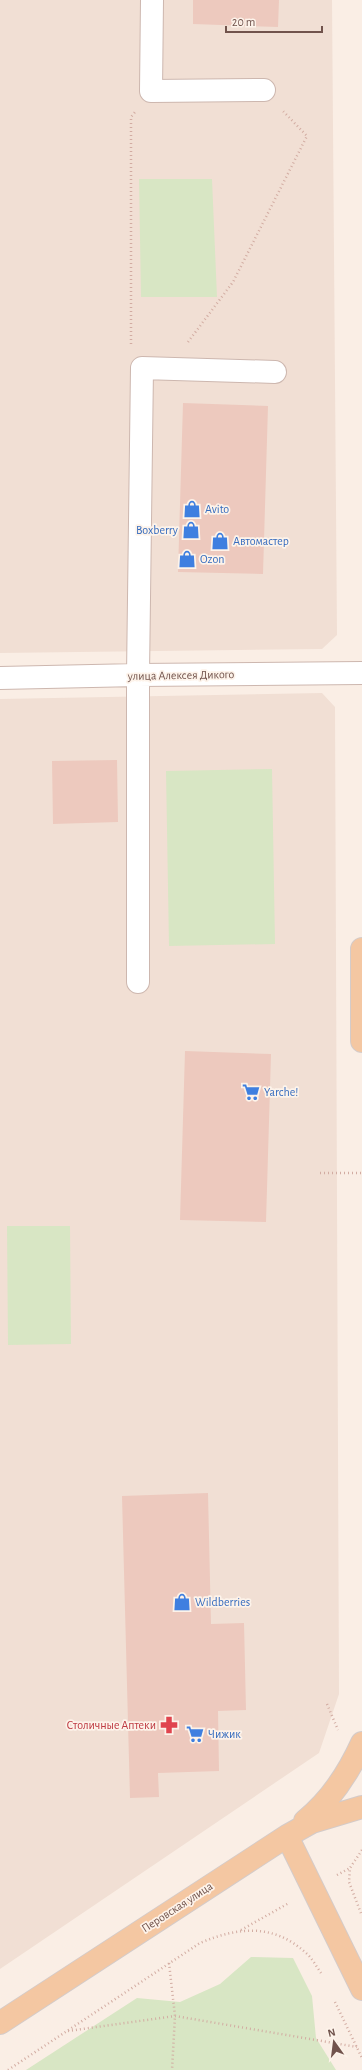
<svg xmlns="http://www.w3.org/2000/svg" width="362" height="2070" font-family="'Alegreya Sans',sans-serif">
  <rect width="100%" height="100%" fill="#faeee5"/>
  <path fill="#f1dfd4" d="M0 0H332L337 635 322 649 0 653Z
    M322 693 335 707 339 1694 319 1753 0 1969V699Z"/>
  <path fill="#d8e6c4" d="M139 179H212L217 297H141Z
    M272 769 275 944 169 946 166 771Z
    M7 1226H70L71 1344 8 1345Z
    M251 1957 293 1958 312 1996 316 2038 336 2070H26L137 1998 180 2002 220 1984Z"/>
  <path fill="#edc9be" d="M193 0H279L278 27 193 24Z
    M183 403 268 406 263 574 178 572Z
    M117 760 118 822 53 824 52 761Z
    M185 1051 271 1054 266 1222 180 1220Z
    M208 1493 211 1624 244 1623 246 1710 218 1711 219 1771 158 1773 159 1797 130 1798 122 1496Z"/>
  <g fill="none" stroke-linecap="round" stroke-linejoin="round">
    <g stroke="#cdb7af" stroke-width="24">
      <path id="minor" d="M152 0 151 91 264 90
        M0 678 138 675 362 673
        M138 982V675L142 368 275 372"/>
    </g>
    <g stroke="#d4cbc9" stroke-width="24">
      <path id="major" d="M362 949V1041
        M305 1821C331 1800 348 1774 362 1743
        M287 1836 362 1989
        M0 2023 287 1836 312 1822 362 1807"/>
    </g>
    <path stroke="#d2aca2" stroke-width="2.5" stroke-dasharray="1 3" stroke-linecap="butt" d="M188 342 233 282 307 136 282 110
      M131 344V117L135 112
      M320 1173H362
      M327 1704 338 1730
      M362 1850 350 1868 349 1882 362 1916
      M337 1875 350 1868
      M241 1930 289 1903
      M169 1963 175 2016 172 2070
      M335 2002 362 2058
      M68 2031 175 2016 357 2047
      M8 2070 200 1943C238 1927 273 1923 306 1953 312 1958 316 1966 321 1973"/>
    <use href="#minor" stroke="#fff" stroke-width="22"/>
    <use href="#major" stroke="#f4c7a2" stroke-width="22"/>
  </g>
  <defs>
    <g id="shop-bare" transform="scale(1.38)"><path d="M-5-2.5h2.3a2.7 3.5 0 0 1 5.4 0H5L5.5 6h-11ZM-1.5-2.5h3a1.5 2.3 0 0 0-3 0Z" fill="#3f7fe0" stroke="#fdf3ea" stroke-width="2.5" paint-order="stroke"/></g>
    <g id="supermarket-bare" transform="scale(1.38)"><path d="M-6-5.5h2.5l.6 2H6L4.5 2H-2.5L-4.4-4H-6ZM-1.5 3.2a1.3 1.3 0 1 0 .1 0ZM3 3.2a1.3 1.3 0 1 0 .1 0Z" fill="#3f7fe0" stroke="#fdf3ea" stroke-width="2.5" paint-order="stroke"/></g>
    <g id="pharmacy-bare" transform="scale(1.38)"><path d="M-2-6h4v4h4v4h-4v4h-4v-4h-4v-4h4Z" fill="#e0444e" stroke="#fdf3ea" stroke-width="2.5" paint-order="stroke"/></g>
  </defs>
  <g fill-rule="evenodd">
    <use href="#shop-bare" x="192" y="509"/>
    <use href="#shop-bare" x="191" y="530"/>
    <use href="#shop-bare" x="220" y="541"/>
    <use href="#shop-bare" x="187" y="559"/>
    <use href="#supermarket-bare" x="251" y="1092"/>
    <use href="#shop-bare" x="182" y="1602"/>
    <use href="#pharmacy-bare" x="169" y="1725"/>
    <use href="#supermarket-bare" x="195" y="1734"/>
  </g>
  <g text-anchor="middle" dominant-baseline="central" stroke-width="3.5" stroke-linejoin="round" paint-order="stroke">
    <g font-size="12" fill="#366cbe" stroke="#fdf3ea" text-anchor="start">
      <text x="205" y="509">Avito</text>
      <text x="178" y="530" text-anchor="end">Boxberry</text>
      <text x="233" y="541">Автомастер</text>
      <text x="200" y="559">Ozon</text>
      <text x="264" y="1092">Yarche!</text>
      <text x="195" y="1602">Wildberries</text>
      <text x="208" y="1734">Чижик</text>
    </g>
    <g font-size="12" fill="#71534c" stroke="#fdf3ea">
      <text transform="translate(181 675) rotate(-1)">улица Алексея Дикого</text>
      <text transform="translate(177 1907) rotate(-33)">Перовская улица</text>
    </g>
    <g font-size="12" fill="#be3a42" stroke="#fdf3ea" text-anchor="end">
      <text x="156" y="1725">Столичные Аптеки</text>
    </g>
  </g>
  <g transform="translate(334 2042) rotate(346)" stroke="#fdf3ea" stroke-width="3" paint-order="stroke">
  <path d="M0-3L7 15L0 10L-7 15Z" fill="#71534c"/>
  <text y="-6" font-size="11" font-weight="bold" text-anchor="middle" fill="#71534c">N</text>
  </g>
  <path d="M226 26v6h96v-6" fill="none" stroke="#71534c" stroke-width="2"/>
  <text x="232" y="26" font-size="12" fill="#71534c" stroke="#fdf3ea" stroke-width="3" paint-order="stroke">20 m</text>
</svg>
